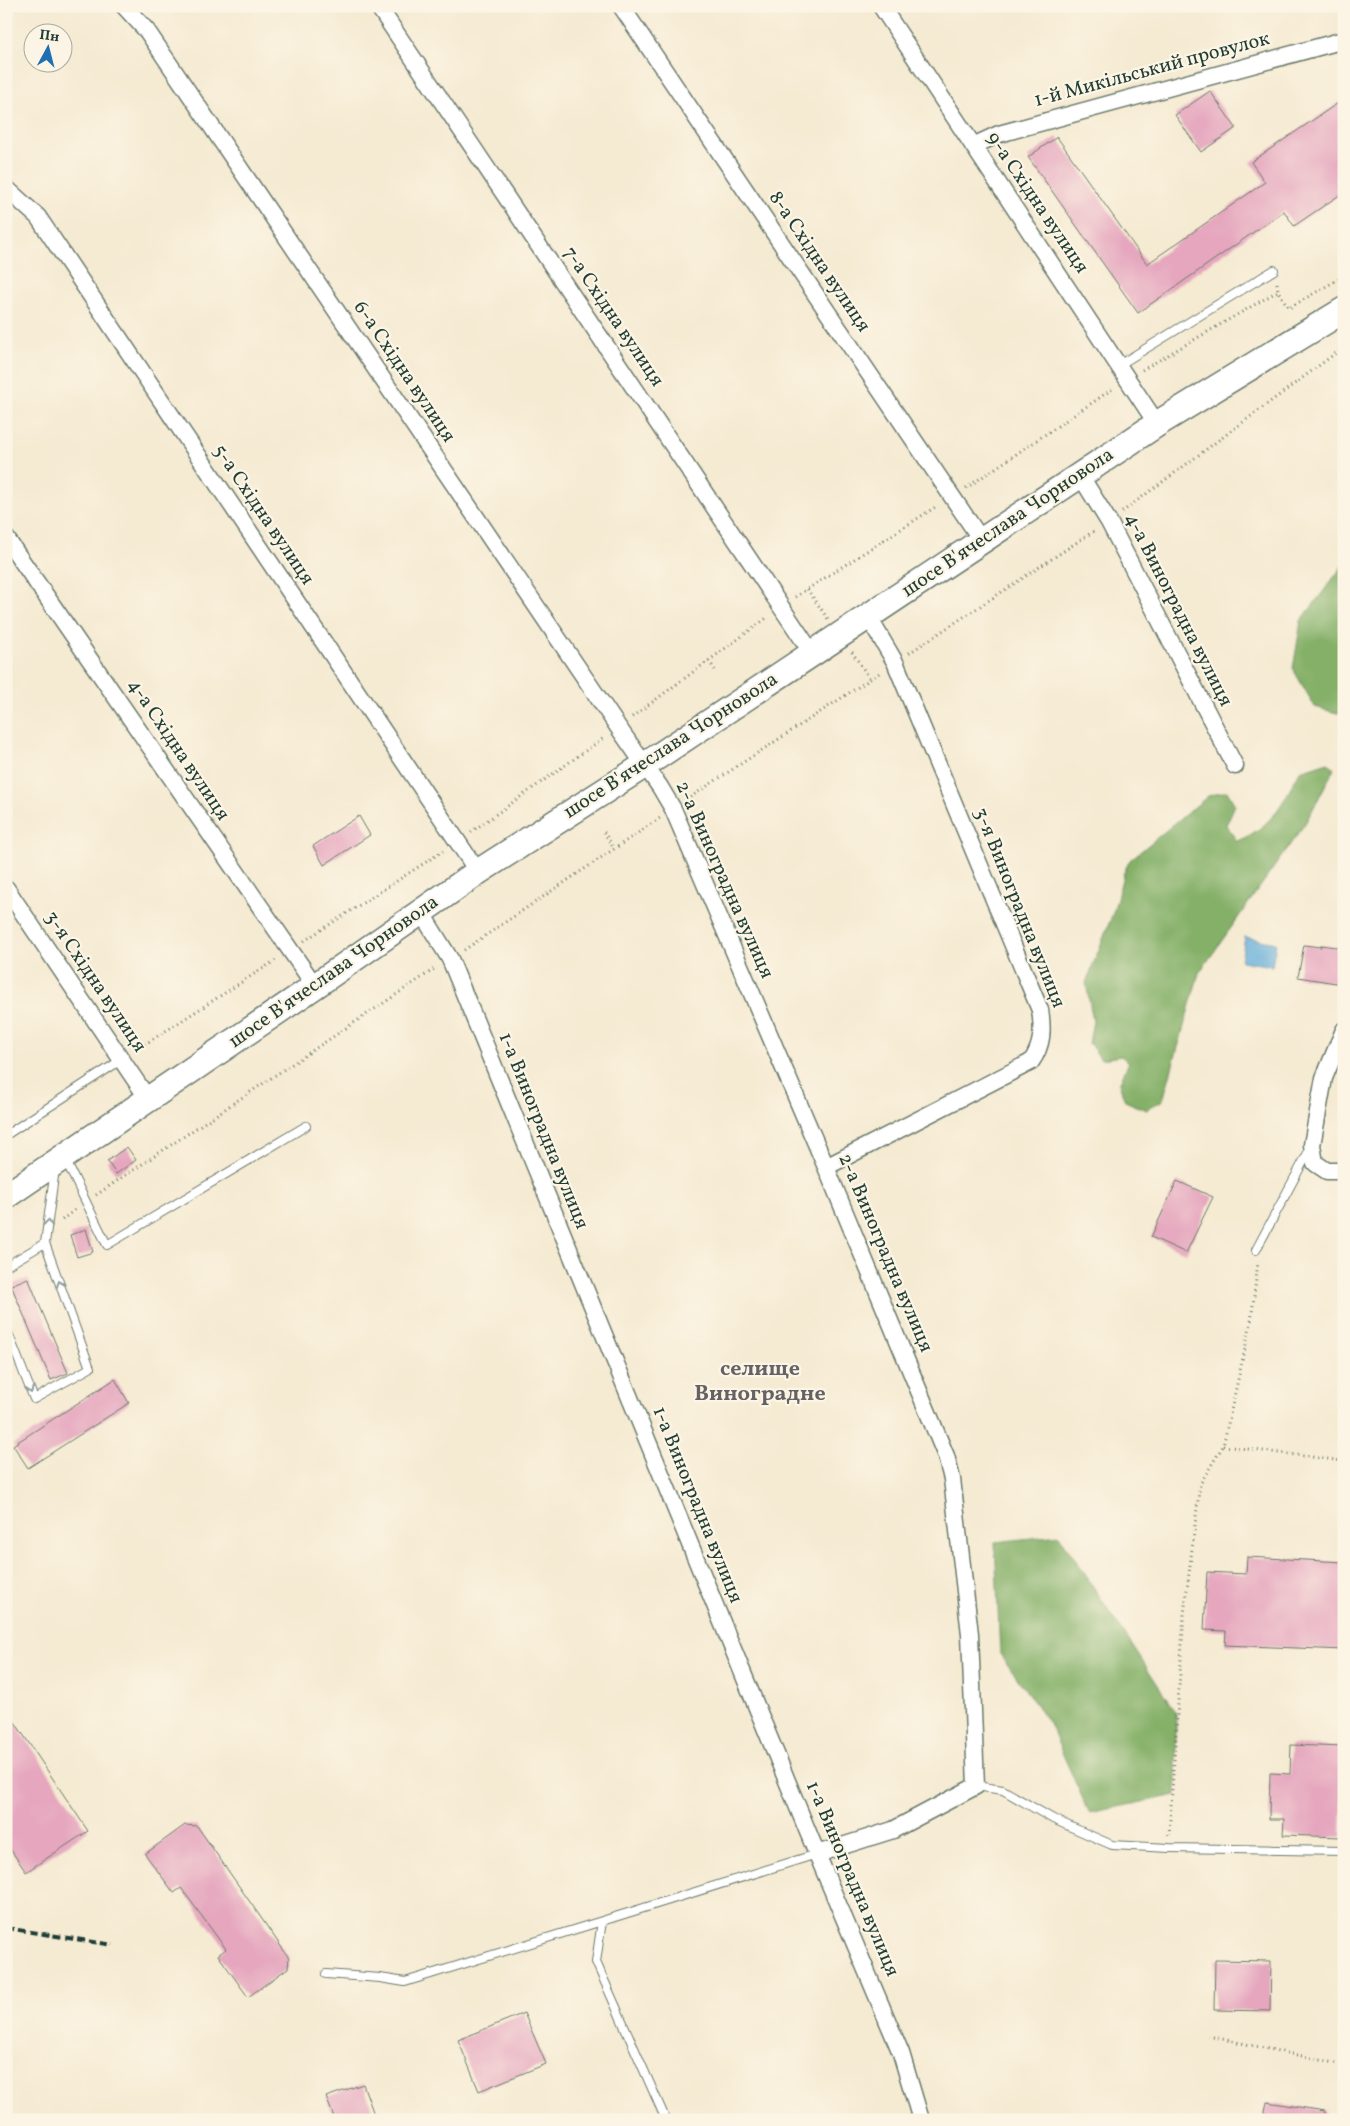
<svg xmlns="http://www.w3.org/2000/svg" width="1350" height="2126" font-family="Vollkorn,serif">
  <rect width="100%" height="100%" fill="#fcf5e5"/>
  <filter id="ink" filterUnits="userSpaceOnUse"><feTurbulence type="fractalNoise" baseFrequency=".02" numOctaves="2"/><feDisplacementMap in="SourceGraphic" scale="10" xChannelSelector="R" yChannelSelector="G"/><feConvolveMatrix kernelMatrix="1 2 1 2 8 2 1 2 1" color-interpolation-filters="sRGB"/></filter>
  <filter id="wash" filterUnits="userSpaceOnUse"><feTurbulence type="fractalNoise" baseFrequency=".0096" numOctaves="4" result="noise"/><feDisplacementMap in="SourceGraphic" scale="20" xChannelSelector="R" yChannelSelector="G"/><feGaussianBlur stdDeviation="1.12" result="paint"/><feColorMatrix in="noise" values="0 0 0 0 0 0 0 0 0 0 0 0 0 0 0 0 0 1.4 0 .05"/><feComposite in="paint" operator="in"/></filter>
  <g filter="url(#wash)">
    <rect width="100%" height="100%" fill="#f5ead2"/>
    <path fill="#84b067" stroke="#52764e" d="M1344 564V715L1315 707 1293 669 1301 621Z
      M1328 762 1334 769 1306 822 1199 973 1163 1100 1146 1110 1125 1101 1119 1084 1129 1062 1121 1056 1101 1059 1089 1043 1093 1021 1086 983 1113 913 1124 872 1130 860 1208 796 1227 791 1235 805 1226 825 1237 841C1274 826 1282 803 1300 771Z
      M1059 1535 1176 1712V1795L1089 1813 1049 1723 1000 1654 995 1542Z"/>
    <path fill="#61abd9" stroke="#407486" d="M1245 937 1276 943 1272 966 1241 961Z"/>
    <g id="blocks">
      <path fill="#e5a6be" d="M1210 91 1236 128 1201 152 1175 115Z
        M1344 99V192L1294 226 1284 211 1138 313 1028 157 1057 137 1147 264 1265 182 1251 162Z
        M359 816 370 835 324 865 313 846Z
        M1304 945 1321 947V945L1344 948 1342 984 1298 977Z
        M127 1147 136 1160 116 1174 107 1161Z
        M1177 1181 1213 1197 1186 1253 1151 1237Z
        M86 1229 93 1252 77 1257 70 1235Z
        M28 1278 68 1373 51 1380 11 1285Z
        M115 1379 129 1403 28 1468 13 1445Z
        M1247 1557 1344 1562V1650L1225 1645 1226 1631 1204 1630 1207 1572 1246 1574Z
        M6 1709 88 1831 26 1872 6 1843Z
        M1291 1745 1344 1747 1341 1837 1283 1835 1284 1819H1269L1270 1773 1290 1774Z
        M185 1825 197 1826 289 1958 288 1968 248 1997 218 1955 226 1949 181 1888 174 1893 145 1854Z
        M1215 1960 1271 1961 1270 2011 1214 2010Z
        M524 2013 546 2064 479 2091 458 2040Z
        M363 2084 376 2120H335L326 2097Z
        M1267 2102 1325 2111 1324 2120H1263Z"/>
    </g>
  </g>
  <g filter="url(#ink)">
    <use href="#blocks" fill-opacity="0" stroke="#6a7a6b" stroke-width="1"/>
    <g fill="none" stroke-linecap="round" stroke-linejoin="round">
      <g stroke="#6a7a6b" stroke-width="10">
        <path id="service" d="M1119 365 1274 270
          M6 1135 121 1060
          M65 1159 107 1245 306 1126
          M1256 1250 1310 1149
          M6 1266 45 1243 55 1169
          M6 1328 34 1399 90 1368 45 1243
          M976 1786 1003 1790 1053 1819 1112 1845 1169 1848 1344 1851
          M326 1974 380 1978 405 1982 602 1921
          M666 2120 596 1962 602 1921 817 1854"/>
      </g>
      <g stroke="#6a7a6b" stroke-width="19">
        <path id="minor" d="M124 6 147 31 618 727 660 787 673 809 826 1167 946 1456 952 1479 970 1634 976 1786 893 1830 817 1854
          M378 6 812 653
          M621 6 982 541
          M881 6 1157 424
          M973 146 999 134 1344 40
          M6 188 38 217 478 872
          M1080 475 1109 522 1235 766
          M6 538 315 986
          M6 888 148 1099
          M421 912 450 959 817 1854 901 2053 921 2120
          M1344 1030 1324 1078 1312 1145 1315 1163 1327 1171H1344
          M826 1167 1031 1062C1043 1045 1043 1029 1040 1010L895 662 868 616"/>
      </g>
      <g stroke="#6a7a6b" stroke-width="28">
        <path id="primary" d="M6 1196 315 986 478 872 645 765 1157 424 1344 310"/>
      </g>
      <path stroke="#6a7a6b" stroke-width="3" stroke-dasharray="1 4" stroke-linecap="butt" d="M1277 283 1278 291 1289 308 1344 276
        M1142 370 1278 291
        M966 488 1114 388
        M1122 512 1344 347
        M807 589 828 619
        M795 597 937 506
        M852 652 870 679
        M909 653 1094 531
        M709 661 715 670
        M632 717 768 617
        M686 800 881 672
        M471 832 605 737
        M604 832 614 849
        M304 941 443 851
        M464 950 660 818
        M136 1050 276 960
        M96 1195 436 968
        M62 1220 76 1209
        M1223 1446 1344 1461
        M1169 1835 1184 1614 1200 1484 1223 1446 1251 1322 1258 1262
        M1208 2036 1344 2065"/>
      <use href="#service" stroke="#fff" stroke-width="8"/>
      <use href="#minor" stroke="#fff" stroke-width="16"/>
      <use href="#primary" stroke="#fff" stroke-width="25"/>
      <path stroke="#1f3d34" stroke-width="4" stroke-dasharray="8 4" stroke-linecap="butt" d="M6 1928 113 1945"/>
    </g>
    <defs><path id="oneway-chevron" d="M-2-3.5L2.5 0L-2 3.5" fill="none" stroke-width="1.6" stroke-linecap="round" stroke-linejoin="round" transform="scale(1.25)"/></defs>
    <g stroke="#8f9e9a">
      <use href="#oneway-chevron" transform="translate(48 1223) rotate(-83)"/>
      <use href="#oneway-chevron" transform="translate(60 1284) rotate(-109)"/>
      <use href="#oneway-chevron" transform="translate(30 1390) rotate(69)"/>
    </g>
  </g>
  <g text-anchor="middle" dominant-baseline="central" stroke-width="4.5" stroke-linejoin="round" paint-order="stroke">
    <g font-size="20" fill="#1f3d34" stroke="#fcf5e5">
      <text transform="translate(1152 70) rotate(-15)">1-й Микільський провулок</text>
      <text transform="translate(1037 203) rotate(56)">9-а Східна вулиця</text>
      <text transform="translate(819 262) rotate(56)">8-а Східна вулиця</text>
      <text transform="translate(613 317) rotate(56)">7-а Східна вулиця</text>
      <text transform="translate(404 372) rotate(56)">6-а Східна вулиця</text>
      <text transform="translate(263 515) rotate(56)">5-а Східна вулиця</text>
      <text transform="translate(1008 523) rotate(-34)">шосе В'ячеслава Чорновола</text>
      <text transform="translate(1178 610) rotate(63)">4-а Виноградна вулиця</text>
      <text transform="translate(671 746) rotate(-33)">шосе В'ячеслава Чорновола</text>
      <text transform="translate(178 750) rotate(56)">4-а Східна вулиця</text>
      <text transform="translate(724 880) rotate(66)">2-а Виноградна вулиця</text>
      <text transform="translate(1019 908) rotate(68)">3-я Виноградна вулиця</text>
      <text transform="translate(334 972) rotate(-35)">шосе В'ячеслава Чорновола</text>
      <text transform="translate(95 982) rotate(56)">3-я Східна вулиця</text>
      <text transform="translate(543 1131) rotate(68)">1-а Виноградна вулиця</text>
      <text transform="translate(885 1253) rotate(67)">2-а Виноградна вулиця</text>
      <text transform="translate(697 1505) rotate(68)">1-а Виноградна вулиця</text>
      <text transform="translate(852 1879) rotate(67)">1-а Виноградна вулиця</text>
    </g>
    <g font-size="22" font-weight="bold" fill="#646264" stroke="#fcf5e5">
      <text x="760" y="1369">селище<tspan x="760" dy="25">Виноградне</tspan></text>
    </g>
  </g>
  <rect width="1350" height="2126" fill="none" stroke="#fcf5e5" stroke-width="25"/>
  <g transform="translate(48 48) rotate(7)"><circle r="24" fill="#fcf5e5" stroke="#a4ab9e"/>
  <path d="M0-4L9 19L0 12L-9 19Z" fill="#1f6fb2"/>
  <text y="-8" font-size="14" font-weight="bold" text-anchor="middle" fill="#1f3d34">Пн</text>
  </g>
</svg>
